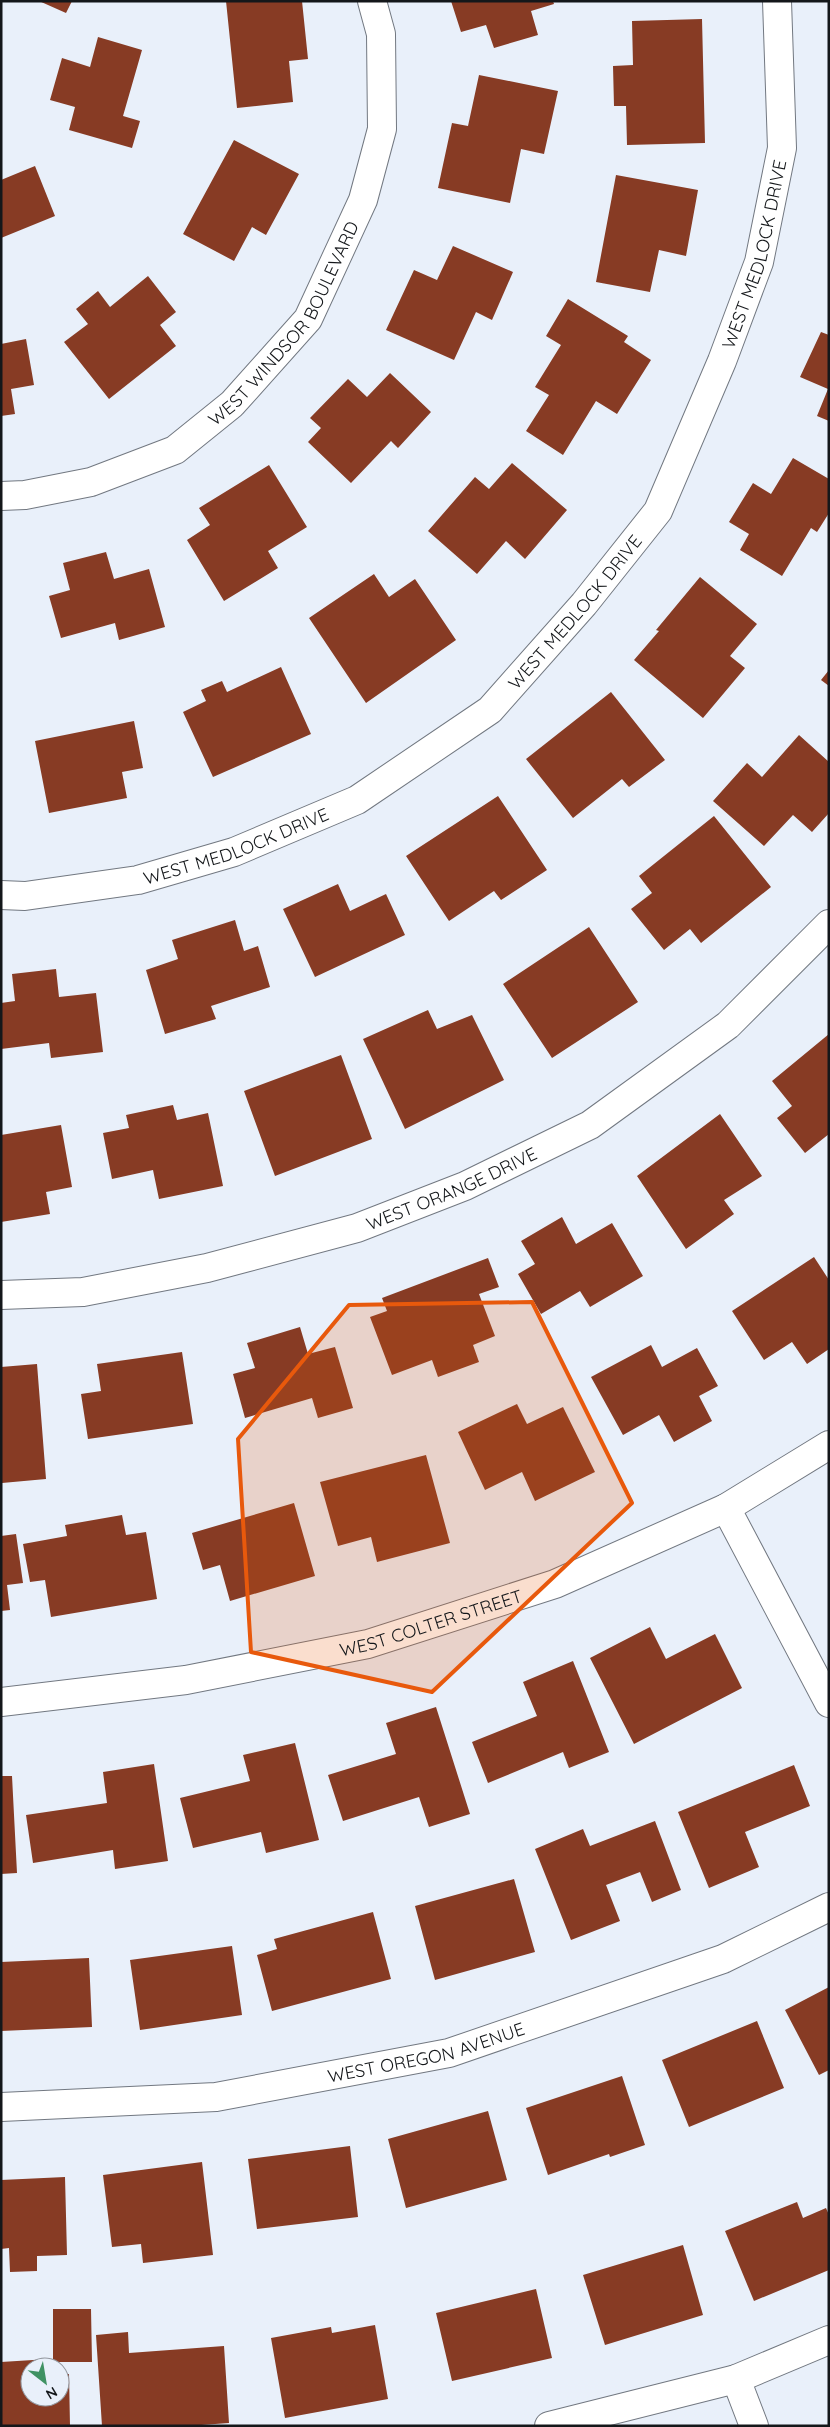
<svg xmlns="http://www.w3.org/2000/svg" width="830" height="2427" font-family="Quicksand,sans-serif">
  <rect width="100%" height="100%" fill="#e9f0fa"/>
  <path fill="#873b24" d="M39 1H72L66 13Z
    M226 1H302L308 59 289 61 293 102 237 108Z
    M451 1H553L554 4 531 11 538 35 494 48 486 25 461 32Z
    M702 19 705 143 627 145 626 106H614L613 66 633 65 632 21Z
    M98 37 142 50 123 116 140 121 132 148 69 130 75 107 50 100 62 58 90 67Z
    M479 75 558 91 544 154 521 149 510 203 438 188 452 123 468 126Z
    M234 140 299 174 266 235 252 227 234 261 183 234Z
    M35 166 55 216 1 238V180Z
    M616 175 698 190 686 256 659 250 650 292 596 282Z
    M453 246 513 272 492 320 476 312 454 360 386 330 414 270 437 280Z
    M148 276 176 312 160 325 176 346 109 399 64 342 88 324 76 309 98 291 110 307Z
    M568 299 628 336 624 342 651 360 617 414 596 401 563 455 526 431 549 395 535 387 561 345 546 336Z
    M821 332 829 335V421L817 416 828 389 800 377Z
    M26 339 34 385 11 389 15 414 1 416V344Z
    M390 373 431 412 398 448 391 441 351 483 308 442 321 428 310 418 348 379 367 397Z
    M793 458 829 479V513L817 532 811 528 782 576 740 550 749 534 729 522 753 483 771 494Z
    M512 463 567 510 525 559 506 541 477 574 428 531 475 477 489 489Z
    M269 465 307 527 268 551 278 568 224 601 187 540 210 525 199 508Z
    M106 552 114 579 149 569 165 627 119 640 115 623 61 638 49 596 70 590 63 563Z
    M374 574 389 597 415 579 456 640 366 703 309 618Z
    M700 577 757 624 730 656 745 668 703 718 634 660 659 631 656 630Z
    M281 667 311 734 213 777 183 712 206 701 201 690 222 681 227 692Z
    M829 670V686L821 680Z
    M611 692 665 760 629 787 622 779 573 818 526 759Z
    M134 721 143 768 122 772 127 798 49 813 35 741Z
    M799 735 829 762V813L812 832 793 815 764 846 713 801 747 763 762 777Z
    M498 796 547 870 501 900 494 891 449 921 406 856Z
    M714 816 771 887 701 943 690 929 664 950 631 909 652 893 639 876Z
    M338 884 350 911 386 894 405 935 315 977 283 909Z
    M235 920 244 951 258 946 270 987 211 1006 216 1019 165 1034 146 970 178 959 172 940Z
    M589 927 638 1002 552 1058 503 984Z
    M56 969 59 997 96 993 103 1052 51 1058 49 1043 1 1049V1003L15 1001 12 974Z
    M428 1010 437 1029 472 1015 504 1080 405 1129 363 1039Z
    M829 1034V1134L805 1153 777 1118 792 1106 772 1081Z
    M341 1055 372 1139 275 1176 244 1091Z
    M173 1105 177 1120 208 1113 223 1186 159 1199 153 1170 112 1179 103 1133 129 1128 126 1115Z
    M720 1114 762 1176 724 1200 734 1214 686 1249 637 1176Z
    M61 1125 72 1187 46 1192 50 1214 1 1222V1135Z
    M562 1217 576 1244 612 1223 643 1276 590 1307 580 1291 541 1314 518 1274 535 1264 521 1241Z
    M814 1257 829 1280V1349L807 1364 792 1342 764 1360 732 1311Z
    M488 1258 499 1287 479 1294 495 1336 473 1345 479 1362 438 1377 432 1360 392 1375 370 1317 387 1311 382 1298Z
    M300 1327 308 1354 335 1347 353 1408 318 1418 312 1398 245 1418 233 1374 255 1368 247 1343Z
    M651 1345 662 1367 697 1348 718 1386 699 1396 712 1421 674 1442 659 1415 623 1435 591 1377Z
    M182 1352 193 1424 88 1439 81 1394 101 1391 97 1364Z
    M37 1364 46 1479 2 1483 1 1367Z
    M517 1404 527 1424 563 1407 595 1472 535 1501 522 1472 485 1490 458 1432Z
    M426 1455 450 1543 377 1562 371 1537 338 1546 320 1482Z
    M294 1503 315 1576 230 1601 220 1565 203 1570 192 1533Z
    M122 1515 126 1535 146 1532 157 1599 51 1617 45 1580 30 1582 23 1544 67 1536 65 1525Z
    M16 1534 23 1583 7 1585 10 1610 1 1611V1536Z
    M650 1627 666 1659 715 1634 742 1688 634 1744 590 1658Z
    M573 1661 609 1752 569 1768 563 1752 488 1783 472 1742 537 1716 523 1682Z
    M436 1707 470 1814 429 1827 419 1797 343 1821 328 1775 396 1754 386 1723Z
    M295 1743 319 1840 266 1853 261 1832 193 1848 180 1798 250 1781 243 1755Z
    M154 1764 168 1861 115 1869 113 1850 33 1863 26 1815 107 1803 103 1772Z
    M794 1765 810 1806 745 1832 759 1867 709 1888 678 1812Z
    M1 1776H12L17 1873 1 1874Z
    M655 1821 681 1890 652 1902 640 1872 606 1885 620 1921 571 1940 535 1849 583 1829 590 1846Z
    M514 1879 535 1952 435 1980 415 1906Z
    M373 1912 391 1979 272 2011 257 1955 277 1949 274 1939Z
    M232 1946 242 2015 140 2030 130 1960Z
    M89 1958 92 2027 1 2031V1962Z
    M829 1987V2070L819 2075 785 2010Z
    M757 2021 784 2088 689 2127 662 2060Z
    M622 2076 645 2145 610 2157 609 2154 548 2175 526 2108Z
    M488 2111 507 2180 406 2208 388 2139Z
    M350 2146 358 2217 257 2229 248 2159Z
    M202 2162 213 2255 143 2263 141 2244 112 2247 103 2175Z
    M65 2177 67 2255 37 2256V2271L10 2272 9 2248 1 2249V2180Z
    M797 2202 803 2218 826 2208 829 2215V2270L754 2301 725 2231Z
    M683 2245 703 2315 605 2345 583 2275Z
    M536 2289 552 2358 452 2381 436 2313Z
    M53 2309H91L92 2362H53Z
    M375 2325 388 2399 285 2418 271 2338 331 2327 332 2333Z
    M128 2332 129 2353 224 2346 229 2423 188 2426H102L96 2335Z
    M49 2359V2367H30V2397H60V2374H69L70 2426H1V2362Z"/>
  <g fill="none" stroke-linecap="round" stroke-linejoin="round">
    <g stroke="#727881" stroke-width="30">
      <g id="minor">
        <path id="s1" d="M1 496 25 495 91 482 175 450 232 404 308 319 363 200 382 129 381 34 372 1"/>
        <path id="s2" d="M1 895 25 896 138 880 234 852 357 800 490 710 584 604 658 511 722 361 759 262 782 148 777 1"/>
        <path id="s3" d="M1 1295 83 1292 207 1268 357 1228 465 1186 590 1125 728 1025 829 924"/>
        <path d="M726 1508 829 1703"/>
        <path id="s4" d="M1 1702 186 1680 368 1644 555 1584 726 1508 829 1445"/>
        <path id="s5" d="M1 2107 216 2097 449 2053 723 1959 829 1907"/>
        <path d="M736 2379 754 2426"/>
        <path d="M549 2426 736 2379 829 2340"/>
      </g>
    </g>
    <use href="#minor" stroke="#fff" stroke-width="28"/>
  </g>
  <path fill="#e8590c" fill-opacity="0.2" stroke="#e8590c" stroke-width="4" stroke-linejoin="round" d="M532 1302 632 1503 432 1692 251 1652 238 1439 349 1305Z"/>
  <g text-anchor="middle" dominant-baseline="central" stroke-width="5" stroke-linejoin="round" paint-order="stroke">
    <g font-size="18" fill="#14171a" stroke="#e9f0fa">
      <text stroke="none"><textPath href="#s2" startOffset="1068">WEST MEDLOCK DRIVE</textPath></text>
      <text stroke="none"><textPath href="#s1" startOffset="351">WEST WINDSOR BOULEVARD</textPath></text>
      <text stroke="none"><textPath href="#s2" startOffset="662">WEST MEDLOCK DRIVE</textPath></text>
      <text stroke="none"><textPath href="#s2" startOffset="242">WEST MEDLOCK DRIVE</textPath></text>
      <text stroke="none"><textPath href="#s3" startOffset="466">WEST ORANGE DRIVE</textPath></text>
      <text stroke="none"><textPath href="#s4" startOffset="438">WEST COLTER STREET</textPath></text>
      <text stroke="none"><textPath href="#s5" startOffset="430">WEST OREGON AVENUE</textPath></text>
    </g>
  </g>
  <rect width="830" height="2427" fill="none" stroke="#14171a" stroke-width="5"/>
  <g transform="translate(45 2382) rotate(149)"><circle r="24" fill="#e9f0fa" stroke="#9499a0"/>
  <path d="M0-4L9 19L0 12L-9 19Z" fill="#3f9263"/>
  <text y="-8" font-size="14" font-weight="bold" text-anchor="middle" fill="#14171a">N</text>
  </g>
</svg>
